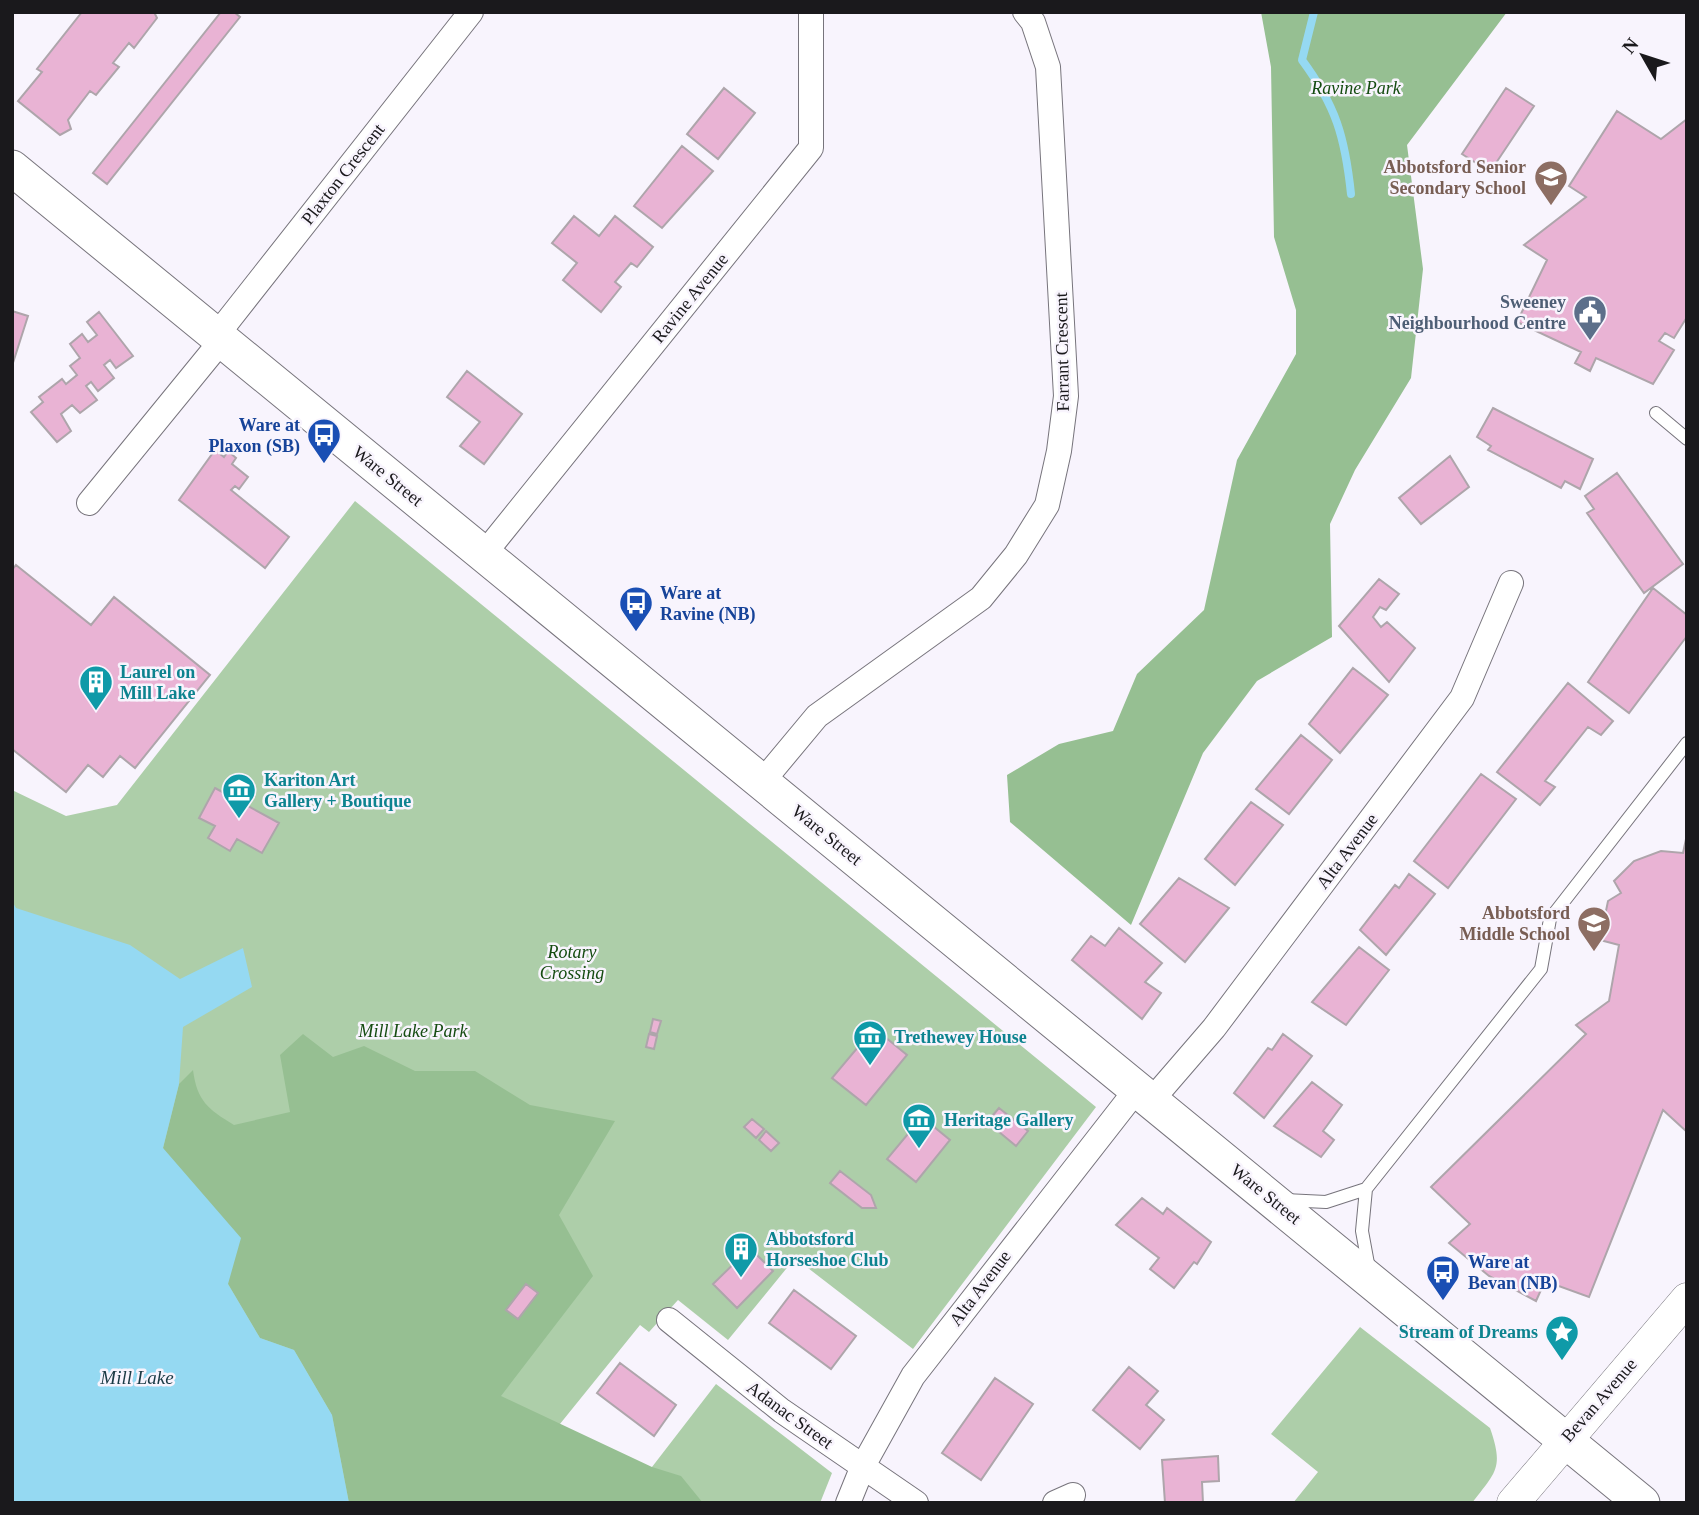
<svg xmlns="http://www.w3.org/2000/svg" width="1699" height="1515" font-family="Georgia,serif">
  <rect width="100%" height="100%" fill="#f8f4fd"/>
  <path fill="#adcea9" d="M355 501 1096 1107 913 1349 795 1258 728 1340 678 1300 649 1332 640 1325 547 1440 625 1502 716 1384 832 1473 820 1503H12V790L66 816 117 805Z
    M1360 1327 1490 1428C1504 1468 1496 1472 1472 1503H1293L1318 1472 1271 1434Z"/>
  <path fill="#96bf92" d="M1261 12H1507L1407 145 1423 269 1411 378 1355 470 1330 524 1332 637 1257 681 1203 753 1131 925 1010 822 1007 775 1059 744 1113 731 1137 674 1204 610 1237 460 1296 354V310L1274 237 1271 67Z
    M303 1034 333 1057 364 1046 415 1071H475L530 1105 615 1121 559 1215 593 1276 501 1396 652 1467 681 1476 703 1503H349L332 1415 294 1350 260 1338 228 1284 163 1148 179 1084 193 1070C197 1101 208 1109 234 1125L290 1112 280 1055Z"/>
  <path fill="#95d9f2" d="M12 901 16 908 130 945 180 979 243 948 252 987 183 1027 179 1084 163 1148 241 1238 228 1284 260 1338 294 1350 332 1415 349 1503H12Z"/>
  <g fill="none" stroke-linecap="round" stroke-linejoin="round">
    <path stroke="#95d9f2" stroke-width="8" d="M1314 12 1302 60C1336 106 1345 137 1351 194"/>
  </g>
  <path fill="#e9b3d4" stroke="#aea5ab" stroke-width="2" d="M82 12H154L157 18 134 48 129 43 113 63 119 67 96 95 90 91 68 120 71 129 60 135 18 101 42 72 37 69Z
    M221 12H234L240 17 107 184 93 173Z
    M724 88 755 113 718 159 687 134Z
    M1506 88 1534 106 1490 172 1462 154Z
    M1617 111 1661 139 1687 119V317L1674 338 1665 333 1659 341 1674 350 1653 384 1596 358 1590 371 1575 363 1581 352 1517 322 1547 260 1524 245 1586 197 1569 186Z
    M682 146 713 171 662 228 634 206Z
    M574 216 599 236 615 216 653 247 637 267 631 263 615 282 621 287 601 312 563 280 577 263 552 243Z
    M12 311 28 316 12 366Z
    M99 312 133 356 116 368 110 360 104 365 114 378 98 391 91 382 86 386 97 400 80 413 72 405 61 414 71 431 57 442 31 412 43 402 39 397 62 379 66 384 77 375 70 366 80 358 70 344 82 334 88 342 97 335 87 322Z
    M467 371 522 414 484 464 460 446 480 422 447 397Z
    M1493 408 1593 459 1580 489 1565 481 1561 488 1488 450 1491 446 1477 437Z
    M215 450 224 457 228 451 236 458 232 464 248 477 239 489 235 486 231 490 289 537 265 568 179 500Z
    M1450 456 1469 487 1421 524 1399 498Z
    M1617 473 1683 564 1644 593 1587 513 1594 509 1585 496Z
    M16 565 91 625 114 597 210 675 135 768 120 756 103 777 88 765 66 792 12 749V570Z
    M1379 579 1399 594 1386 610 1380 607 1373 617 1381 627 1387 622 1415 648 1389 682 1339 626Z
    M1653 588 1687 615V636L1629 713 1588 682Z
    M1353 668 1388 695 1340 753 1309 724Z
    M1568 683 1613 721 1601 735 1588 727 1545 781 1555 787 1540 805 1497 772Z
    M1301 735 1332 760 1289 814 1256 789Z
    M1481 774 1516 799 1448 888 1414 861Z
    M215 788 279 823 262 853 237 839 230 851 208 838 215 826 199 818Z
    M1251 802 1283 825 1235 885 1205 859Z
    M1686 839 1687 1132 1663 1110 1589 1297 1545 1281 1536 1301 1489 1276 1449 1243 1470 1224 1431 1187 1586 1034 1576 1025 1609 1001 1619 945 1600 940 1608 901 1621 893 1614 881 1634 861 1661 851 1683 853Z
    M1409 874 1435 894 1386 955 1360 930 1395 885 1399 888Z
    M1179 878 1229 908 1185 962 1140 924Z
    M1119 928 1162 963 1145 982 1161 993 1142 1019 1072 960 1091 936 1105 946Z
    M1359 947 1389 970 1346 1025 1312 1002Z
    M653 1019 661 1021 657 1034 650 1032Z
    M874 1028 907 1055 866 1105 832 1078Z
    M649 1034 657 1036 654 1049 646 1047Z
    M1283 1034 1312 1056 1264 1118 1234 1093 1268 1048 1272 1050Z
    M1312 1082 1342 1105 1323 1131 1334 1140 1321 1157 1274 1126Z
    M999 1108 1028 1131 1016 1146 987 1122Z
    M922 1117 950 1140 916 1182 887 1159Z
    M752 1119 764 1129 756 1138 744 1127Z
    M766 1131 779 1143 771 1151 759 1140Z
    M840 1171 871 1195 876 1208H862L830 1183Z
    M1142 1198 1163 1214 1167 1208 1211 1242 1197 1264 1194 1262 1174 1288 1150 1269 1159 1258 1116 1225Z
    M750 1248 773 1271 737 1308 713 1284Z
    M526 1284 538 1293 518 1319 506 1310Z
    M794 1290 856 1336 831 1369 769 1323Z
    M620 1363 676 1405 654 1436 597 1393Z
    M1129 1367 1158 1391 1146 1405 1164 1420 1140 1449 1093 1410Z
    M995 1378 1033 1404 981 1480 942 1453Z
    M1218 1456 1219 1481 1202 1482 1203 1503H1165L1162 1460Z"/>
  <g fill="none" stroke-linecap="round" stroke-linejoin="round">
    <g stroke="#77747c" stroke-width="14">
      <path id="service" d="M1656 413 1687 439
        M1285 1200 1326 1202 1366 1189
        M1369 1269 1362 1231 1366 1189 1541 969 1550 919 1687 743"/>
    </g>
    <g stroke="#77747c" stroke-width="26">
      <path id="minor" d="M216 336 471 12
        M89 503 222 340
        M484 554 811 148V12
        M762 782 817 716 981 598 1016 555 1047 505 1059 451 1066 396 1048 67 1033 22 1025 12
        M1151 1101 1214 1028 1462 698 1511 583
        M669 1320 782 1411 916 1503
        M848 1503 863 1466 913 1376 1137 1089
        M1055 1503 1073 1495"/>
    </g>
    <g stroke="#77747c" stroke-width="33">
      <path id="tertiary" d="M1513 1503 1687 1299"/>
    </g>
    <g stroke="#77747c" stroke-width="37">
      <path id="secondary" d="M12 168 1642 1503"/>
    </g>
    <use href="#service" stroke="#fff" stroke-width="12"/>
    <use href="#minor" stroke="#fff" stroke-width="24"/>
    <use href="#tertiary" stroke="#fff" stroke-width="32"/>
    <use href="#secondary" stroke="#fff" stroke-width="35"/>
  </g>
  <defs>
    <g id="school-pin" transform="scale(1.75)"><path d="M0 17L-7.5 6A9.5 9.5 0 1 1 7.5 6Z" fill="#8d6e63" stroke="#f8f4fd"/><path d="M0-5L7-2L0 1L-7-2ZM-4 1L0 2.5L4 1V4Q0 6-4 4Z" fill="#fff"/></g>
    <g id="civic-pin" transform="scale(1.75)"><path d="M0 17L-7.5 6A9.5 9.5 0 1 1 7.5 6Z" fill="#5c6f8a" stroke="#f8f4fd"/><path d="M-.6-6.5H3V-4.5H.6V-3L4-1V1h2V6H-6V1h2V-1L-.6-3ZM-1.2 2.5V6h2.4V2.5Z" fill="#fff"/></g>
    <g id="bus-pin" transform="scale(1.75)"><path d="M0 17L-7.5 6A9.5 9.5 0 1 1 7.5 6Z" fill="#1a4fb4" stroke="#f8f4fd"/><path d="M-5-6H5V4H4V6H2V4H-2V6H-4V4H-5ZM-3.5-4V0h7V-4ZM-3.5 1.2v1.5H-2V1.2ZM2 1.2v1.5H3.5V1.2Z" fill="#fff"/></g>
    <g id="building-pin" transform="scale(1.75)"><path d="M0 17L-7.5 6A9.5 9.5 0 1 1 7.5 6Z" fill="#0f9aa8" stroke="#f8f4fd"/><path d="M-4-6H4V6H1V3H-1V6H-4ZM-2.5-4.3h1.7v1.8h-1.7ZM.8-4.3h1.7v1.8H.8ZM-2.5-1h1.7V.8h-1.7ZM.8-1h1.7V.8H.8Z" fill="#fff"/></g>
    <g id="museum-pin" transform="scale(1.75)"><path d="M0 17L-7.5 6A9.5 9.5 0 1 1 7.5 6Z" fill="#0f9aa8" stroke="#f8f4fd"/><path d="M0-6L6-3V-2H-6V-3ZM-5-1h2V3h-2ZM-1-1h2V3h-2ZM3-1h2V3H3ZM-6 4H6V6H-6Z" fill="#fff"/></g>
    <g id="sight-pin" transform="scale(1.75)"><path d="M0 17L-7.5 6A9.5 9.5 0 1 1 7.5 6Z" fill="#0f9aa8" stroke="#f8f4fd"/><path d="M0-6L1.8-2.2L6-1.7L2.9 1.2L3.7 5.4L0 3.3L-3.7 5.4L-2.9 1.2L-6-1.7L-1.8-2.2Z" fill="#fff"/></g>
  </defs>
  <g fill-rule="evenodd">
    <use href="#school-pin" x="1551" y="177"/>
    <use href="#civic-pin" x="1590" y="312"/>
    <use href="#bus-pin" x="324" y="435"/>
    <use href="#bus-pin" x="636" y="603"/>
    <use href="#building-pin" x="96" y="682"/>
    <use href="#museum-pin" x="239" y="790"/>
    <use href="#school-pin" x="1594" y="923"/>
    <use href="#museum-pin" x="870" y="1037"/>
    <use href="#museum-pin" x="919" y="1120"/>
    <use href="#building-pin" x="741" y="1249"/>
    <use href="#bus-pin" x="1443" y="1272"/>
    <use href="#sight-pin" x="1562" y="1332"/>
  </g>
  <g text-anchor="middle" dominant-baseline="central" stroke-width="5" stroke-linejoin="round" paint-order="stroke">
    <g font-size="18" font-style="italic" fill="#154c11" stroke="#f8f4fd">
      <text x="1356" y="88">Ravine Park</text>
      <text x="572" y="952">Rotary<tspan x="572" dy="21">Crossing</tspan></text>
      <text x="413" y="1031">Mill Lake Park</text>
    </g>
    <g font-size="18" font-weight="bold" fill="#785e54" stroke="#f8f4fd" text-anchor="end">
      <text x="1526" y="167">Abbotsford Senior<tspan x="1526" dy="21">Secondary School</tspan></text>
      <text x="1570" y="913">Abbotsford<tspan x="1570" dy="21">Middle School</tspan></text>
    </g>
    <g font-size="18" fill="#1a191c" stroke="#f8f4fd">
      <text transform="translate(343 174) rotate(-52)">Plaxton Crescent</text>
      <text transform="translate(690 298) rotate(-51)">Ravine Avenue</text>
      <text transform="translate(1062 352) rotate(-91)">Farrant Crescent</text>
      <text transform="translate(388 476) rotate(39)">Ware Street</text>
      <text transform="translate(827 835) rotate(39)">Ware Street</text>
      <text transform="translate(1347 851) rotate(-53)">Alta Avenue</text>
      <text transform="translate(1266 1194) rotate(39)">Ware Street</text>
      <text transform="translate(980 1288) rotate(-53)">Alta Avenue</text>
      <text transform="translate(1599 1400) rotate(-49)">Bevan Avenue</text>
      <text transform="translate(790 1415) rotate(36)">Adanac Street</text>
    </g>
    <g font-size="18" font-weight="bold" fill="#4e5e75" stroke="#f8f4fd" text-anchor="end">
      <text x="1566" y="302">Sweeney<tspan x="1566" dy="21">Neighbourhood Centre</tspan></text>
    </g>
    <g font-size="18" font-weight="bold" fill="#164399" stroke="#f8f4fd" text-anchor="start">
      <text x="300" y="425" text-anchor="end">Ware at<tspan x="300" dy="21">Plaxon (SB)</tspan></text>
      <text x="660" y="593">Ware at<tspan x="660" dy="21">Ravine (NB)</tspan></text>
      <text x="1468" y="1262">Ware at<tspan x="1468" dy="21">Bevan (NB)</tspan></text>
    </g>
    <g font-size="18" font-weight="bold" fill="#0d838f" stroke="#f8f4fd" text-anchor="start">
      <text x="120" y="672">Laurel on<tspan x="120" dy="21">Mill Lake</tspan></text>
      <text x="264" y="780">Kariton Art<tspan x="264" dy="21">Gallery + Boutique</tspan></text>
      <text x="894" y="1037">Trethewey House</text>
      <text x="944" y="1120">Heritage Gallery</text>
      <text x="766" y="1239">Abbotsford<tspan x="766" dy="21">Horseshoe Club</tspan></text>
      <text x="1538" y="1332" text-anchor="end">Stream of Dreams</text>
    </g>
    <g font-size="19" font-style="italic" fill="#1a3a45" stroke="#f8f4fd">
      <text x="137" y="1377">Mill Lake</text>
    </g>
  </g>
  <rect width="1699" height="1515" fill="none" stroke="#1a191c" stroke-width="28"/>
  <g transform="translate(1643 56) rotate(309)" stroke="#f8f4fd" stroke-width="5" paint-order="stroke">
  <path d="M0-5L12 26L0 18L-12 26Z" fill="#1a191c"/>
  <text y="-10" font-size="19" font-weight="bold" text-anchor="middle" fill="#1a191c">N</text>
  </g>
</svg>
